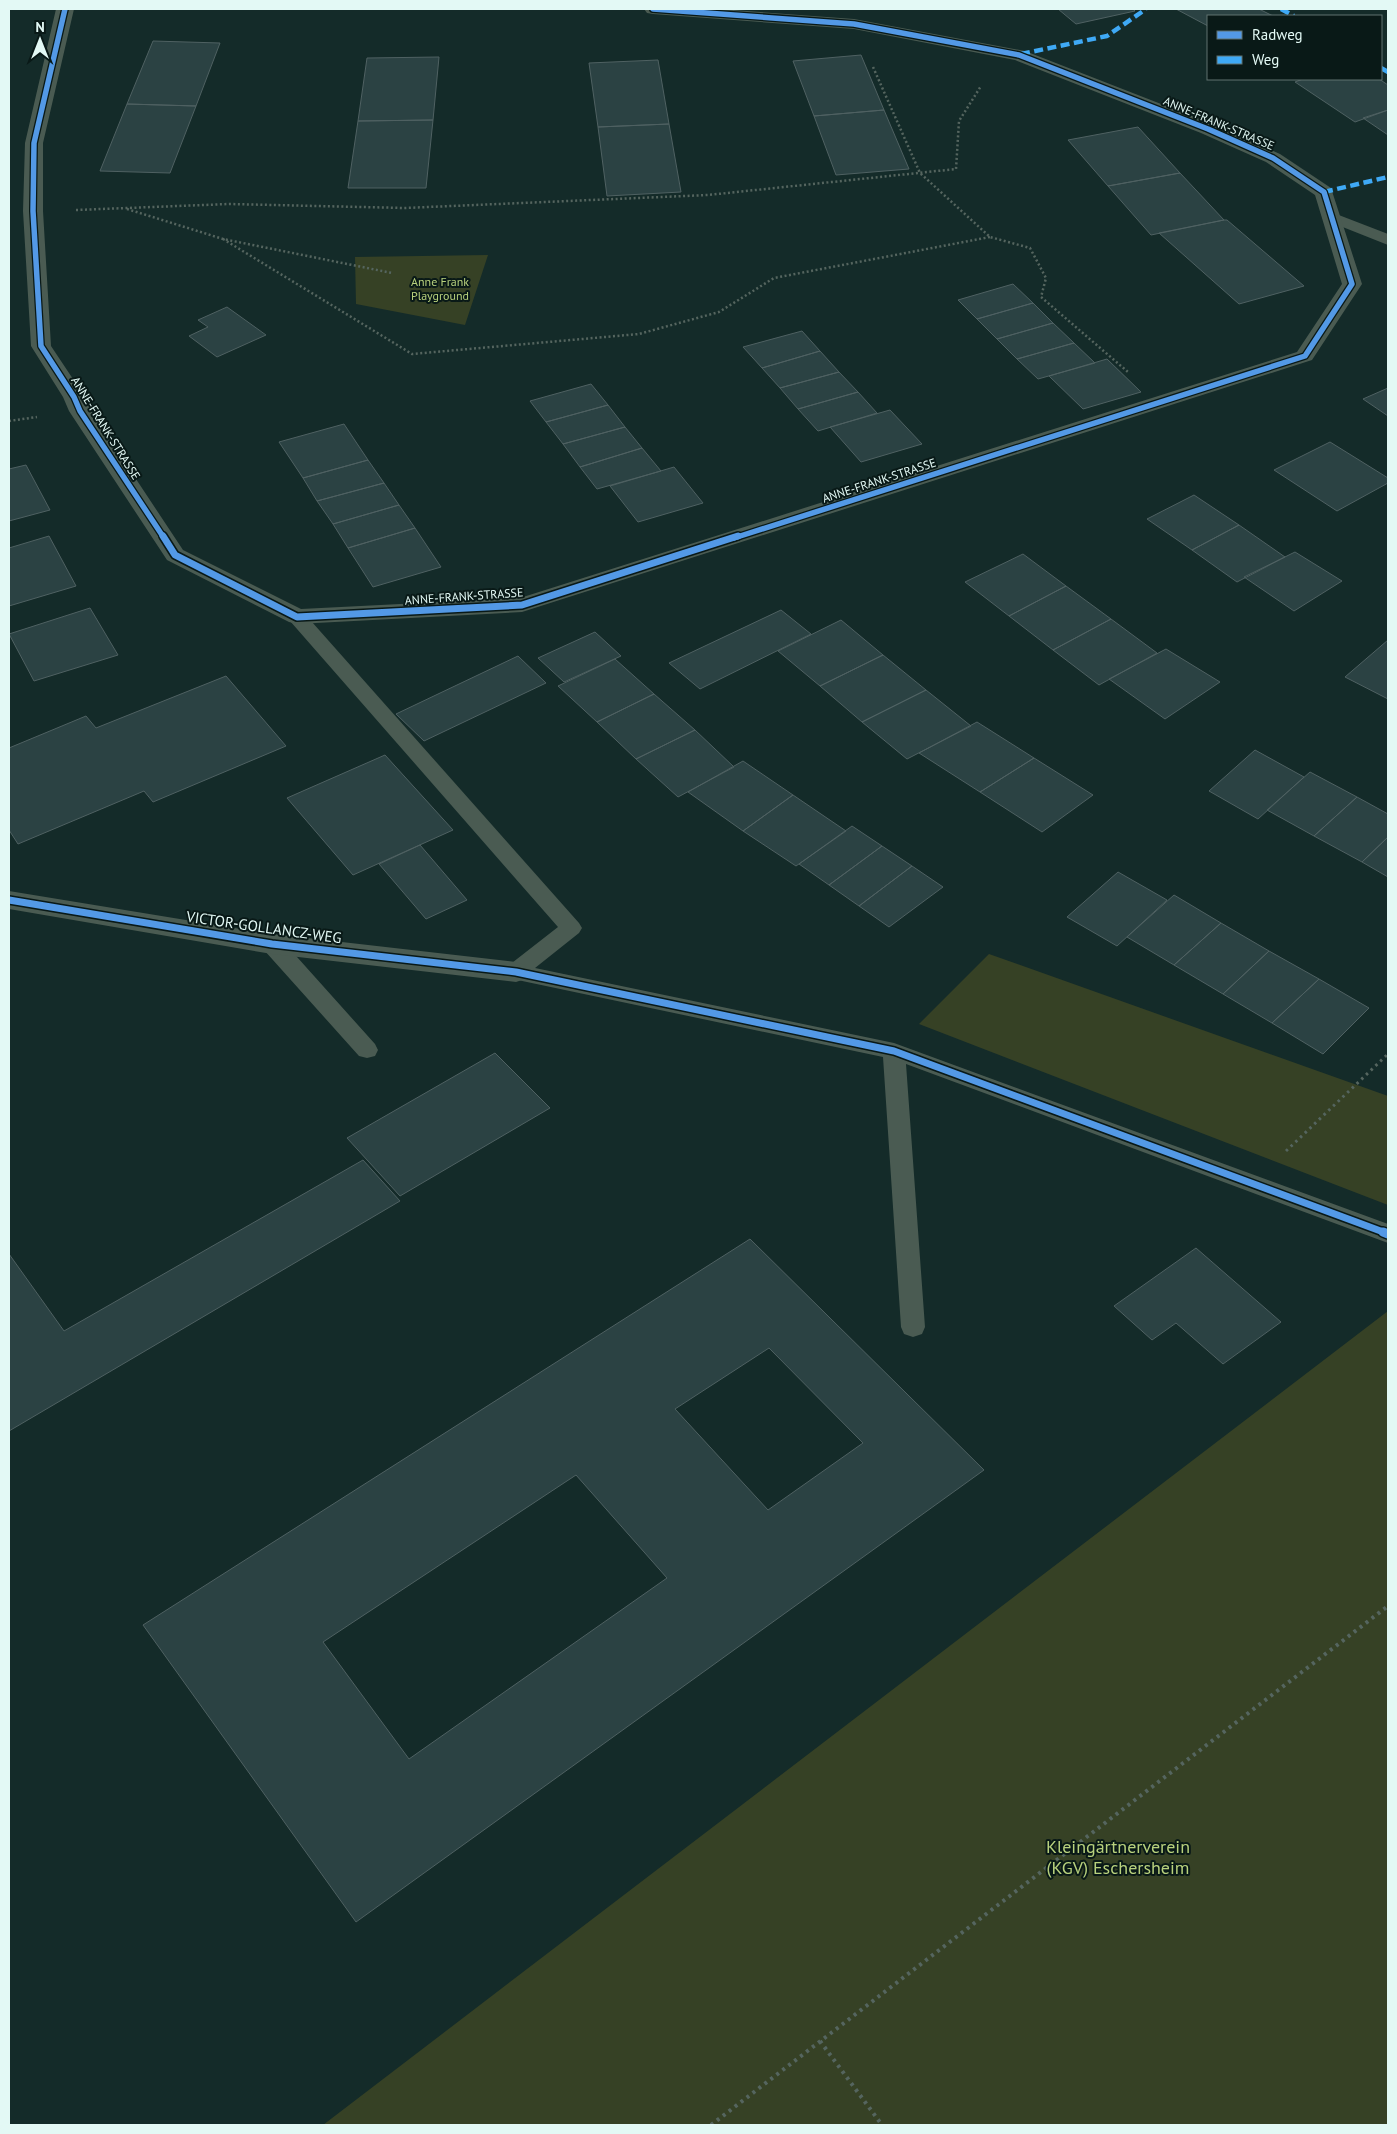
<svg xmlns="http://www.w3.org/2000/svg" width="1397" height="2134" font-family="'PT Sans',sans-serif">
  <rect width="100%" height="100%" fill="#142b29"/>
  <path fill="#364125" d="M488 255 465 325 356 304 355 257Z
    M989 954 1388 1096V1205L919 1024Z
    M1388 1311V2125H323Z"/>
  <path fill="#2b4243" stroke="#4f6162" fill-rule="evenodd" d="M1058 9H1133L1135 11 1076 24Z
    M1176 9H1259L1273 16H1208V26Z
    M153 41 220 43 196 106 127 104Z
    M861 55 884 110 814 116 793 61Z
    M439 57 433 120 358 121 367 58Z
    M658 60 669 124 598 127 589 63Z
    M1303 79H1379L1388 85V110L1355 122 1295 82Z
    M127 104 196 106 170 173 100 171Z
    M884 110 909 169 836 175 814 116Z
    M1388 110V135L1363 118Z
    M433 120 426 188H348L358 121Z
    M669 124 681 192 607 196 598 127Z
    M1138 127 1180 173 1108 186 1068 140Z
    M1180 173 1224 220 1151 235 1108 186Z
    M1224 220H1227L1304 286 1239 304 1159 233Z
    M1013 284 1033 303 977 319 958 300Z
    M1033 303 1053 323 997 339 977 319Z
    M227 307 266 335 217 357 189 336 208 327 198 320Z
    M1053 323 1074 343 1017 359 997 339Z
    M802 331 820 351 762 368 743 347Z
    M1074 343 1095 363 1038 379 1017 359Z
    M820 351 839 372 780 388 762 368Z
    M1107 359 1141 392 1083 409 1049 376Z
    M839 372 858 392 798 409 780 388Z
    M591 384 608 405 546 422 530 401Z
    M1388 388V416L1363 399Z
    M858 392 877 413 818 431 798 409Z
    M608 405 625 427 563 444 546 422Z
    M890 410 922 444 861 462 830 427Z
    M344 424 368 460 303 478 279 442Z
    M625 427 642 448 580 467 563 444Z
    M1330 442 1388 478V483L1337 511 1274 470Z
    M642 448 661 471 597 489 580 467Z
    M368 460 384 483 317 501 303 478Z
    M26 465 50 510 9 521V469Z
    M674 467 703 503 638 522 610 486Z
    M384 483 399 505 333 524 317 501Z
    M1194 495 1239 525 1192 550 1147 519Z
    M399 505 415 528 348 548 333 524Z
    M1239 525 1285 557 1237 582 1192 550Z
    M415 528 441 567 373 587 348 548Z
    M49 536 76 586 9 606V548Z
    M1295 552 1342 581 1294 611 1244 577Z
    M1023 554 1066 586 1009 616 965 582Z
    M1066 586 1111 619 1053 650 1009 616Z
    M90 608 118 655 34 681 9 634Z
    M781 610 811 634 700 689 669 663Z
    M1111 619 1157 653 1099 685 1053 650Z
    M841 620 883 655 820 686 778 651Z
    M595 632 621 656 564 682 538 658Z
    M1388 640V699L1345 677Z
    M1166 649 1220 682 1165 719 1109 679Z
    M883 655 926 690 862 722 820 686Z
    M518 656 546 683 424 741 396 714Z
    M615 659 654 694 597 722 558 686Z
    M226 676 286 746 153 802 144 791 18 844 9 830V748L86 716 96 728Z
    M926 690 971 726 907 759 862 722Z
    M654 694 695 730 636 759 597 722Z
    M977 722 1034 758 980 792 919 753Z
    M695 730 734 767 678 797 636 759Z
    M1255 750 1304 777 1258 819 1209 791Z
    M385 755 453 830 353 875 287 798Z
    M1034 758 1093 795 1042 832 980 792Z
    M743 761 793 795 743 831 688 792Z
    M1310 772 1357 797 1314 836 1267 810Z
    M793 795 846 831 796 866 743 831Z
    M1357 797 1388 814V837L1362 862 1314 836Z
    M852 826 882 846 829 885 799 864Z
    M1388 837V877L1362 862Z
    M420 845 467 900 426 919 379 864Z
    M882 846 912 866 859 906 829 885Z
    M912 866 943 887 889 927 859 906Z
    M1118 872 1167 900 1117 946 1067 917Z
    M1174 895 1221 923 1174 965 1127 937Z
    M1221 923 1269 951 1223 994 1174 965Z
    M1269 951 1319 979 1272 1023 1223 994Z
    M1319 979 1369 1008 1323 1054 1272 1023Z
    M495 1053 550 1108 400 1196 347 1138Z
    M363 1160 400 1201 9 1431V1254L64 1331Z
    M750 1239 984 1470 356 1922 143 1625ZM769 1348 863 1443 768 1510 675 1409ZM576 1475 667 1578 409 1759 323 1642Z
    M1196 1248 1281 1322 1223 1364 1176 1323 1152 1340 1114 1306Z"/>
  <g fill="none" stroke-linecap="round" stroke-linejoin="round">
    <path stroke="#55655f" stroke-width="2.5" stroke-dasharray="2 2.5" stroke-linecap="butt" d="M873 67 920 173 990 237 1030 248 1046 278 1041 297 1128 372
      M127 209 223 239 392 273
      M76 210 229 204 405 208 708 195 956 169 959 121 981 86
      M223 239 412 354 639 334 719 312 774 278 990 237
      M9 421 37 417"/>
    <path stroke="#55655f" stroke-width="3" stroke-dasharray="2.5 4" stroke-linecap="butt" d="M1286 1151 1388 1054"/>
    <path stroke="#55655f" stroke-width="4" stroke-dasharray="3 4.5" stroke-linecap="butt" d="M820 2041 882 2125
      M711 2125 1388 1606"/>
    <path fill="#4a5b52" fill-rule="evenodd" d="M1331 212 1388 234V245L1325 220 1323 217 1325 214Z
      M297 611 304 613 579 923 582 928 579 933 535 968 894 1043 1388 1224V1243L906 1064 925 1327 922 1334 913 1337 904 1334 901 1327 883 1057 508 978 505 972 508 966 558 927 290 621 288 617 290 613Z
      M272 936 280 938 375 1044 378 1050 375 1056 367 1058 359 1056 264 950 261 944 264 938Z"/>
    <path fill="#4a5b52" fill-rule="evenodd" d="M56 9H74L43 143V211L51 346 85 397 91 411 183 550 301 609 520 598 1297 352 1342 284 1315 195 1266 162 1201 133 1015 60 854 29 653 14 647 13 644 9H720L854 19 1025 51 1215 125 1280 154 1331 188 1362 284 1312 360 522 612 297 624 289 622 167 560 69 411 63 397 31 346 23 211 25 143Z
      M9 891 272 934 516 962 525 965 529 972 525 979 516 982 272 954 9 909Z"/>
    <path stroke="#3fa9f5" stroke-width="4.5" stroke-dasharray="9 4.5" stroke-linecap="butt" d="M1281 9 1294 16
      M1021 54 1107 36 1146 9
      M1381 68 1388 72
      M1324 192 1388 177"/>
    <g stroke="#091917" stroke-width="8">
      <path id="cycleway-far2" d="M65 9 34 143 33 211 41 346 74 397 80 411 164 538
        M653 9 854 24 1019 55 1208 129 1273 158 1324 192 1352 284 1305 356 734 538"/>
    </g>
    <g stroke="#091917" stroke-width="10">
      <path id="cycleway-far1" d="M163 536 175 555 297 617 522 605 738 536
        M9 900 272 944 516 972 894 1051 1386 1233"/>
    </g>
    <g stroke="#091917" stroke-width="12">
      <path id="cycleway" d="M1383 1232 1388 1234"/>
    </g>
    <use href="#cycleway-far2" stroke="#5399e6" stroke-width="5.5"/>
    <use href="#cycleway-far1" stroke="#5399e6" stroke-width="7"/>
    <use href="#cycleway" stroke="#5399e6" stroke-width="9"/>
  </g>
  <g text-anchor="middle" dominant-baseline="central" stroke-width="4" stroke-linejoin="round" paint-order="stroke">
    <g font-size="12" fill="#e3f9f5" stroke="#091917">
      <text transform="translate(1219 123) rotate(23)">ANNE-FRANK-STRASSE</text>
      <text transform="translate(106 428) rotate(58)">ANNE-FRANK-STRASSE</text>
      <text transform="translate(879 480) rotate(-18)">ANNE-FRANK-STRASSE</text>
      <text transform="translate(464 596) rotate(-4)">ANNE-FRANK-STRASSE</text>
    </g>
    <g font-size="12" fill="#b8d17d" stroke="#091917">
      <text x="440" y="281">Anne Frank<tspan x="440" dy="14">Playground</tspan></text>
    </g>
    <g font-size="15" fill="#e3f9f5" stroke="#091917">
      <text transform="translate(264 927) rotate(8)">VICTOR-GOLLANCZ-WEG</text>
    </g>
    <g font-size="18" fill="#b8d17d" stroke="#091917">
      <text x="1118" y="1846">Kleingärtnerverein<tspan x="1118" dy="21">(KGV) Eschersheim</tspan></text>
    </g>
  </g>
  <rect width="1397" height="2134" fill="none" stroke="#e3f9f5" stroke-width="20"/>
  <rect x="1207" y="15" width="175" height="65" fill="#091917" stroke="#607370"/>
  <rect x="1217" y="31" width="25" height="8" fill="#5399e6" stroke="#607370"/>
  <text x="1252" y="40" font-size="15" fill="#e3f9f5">Radweg</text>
  <rect x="1217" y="56" width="25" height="8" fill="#3fa9f5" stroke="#607370"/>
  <text x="1252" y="65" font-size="15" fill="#e3f9f5">Weg</text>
  <g transform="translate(40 40)" stroke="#091917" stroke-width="4" paint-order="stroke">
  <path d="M0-4L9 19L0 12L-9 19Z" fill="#e3f9f5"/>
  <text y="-8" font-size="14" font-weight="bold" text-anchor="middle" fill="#e3f9f5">N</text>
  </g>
</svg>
